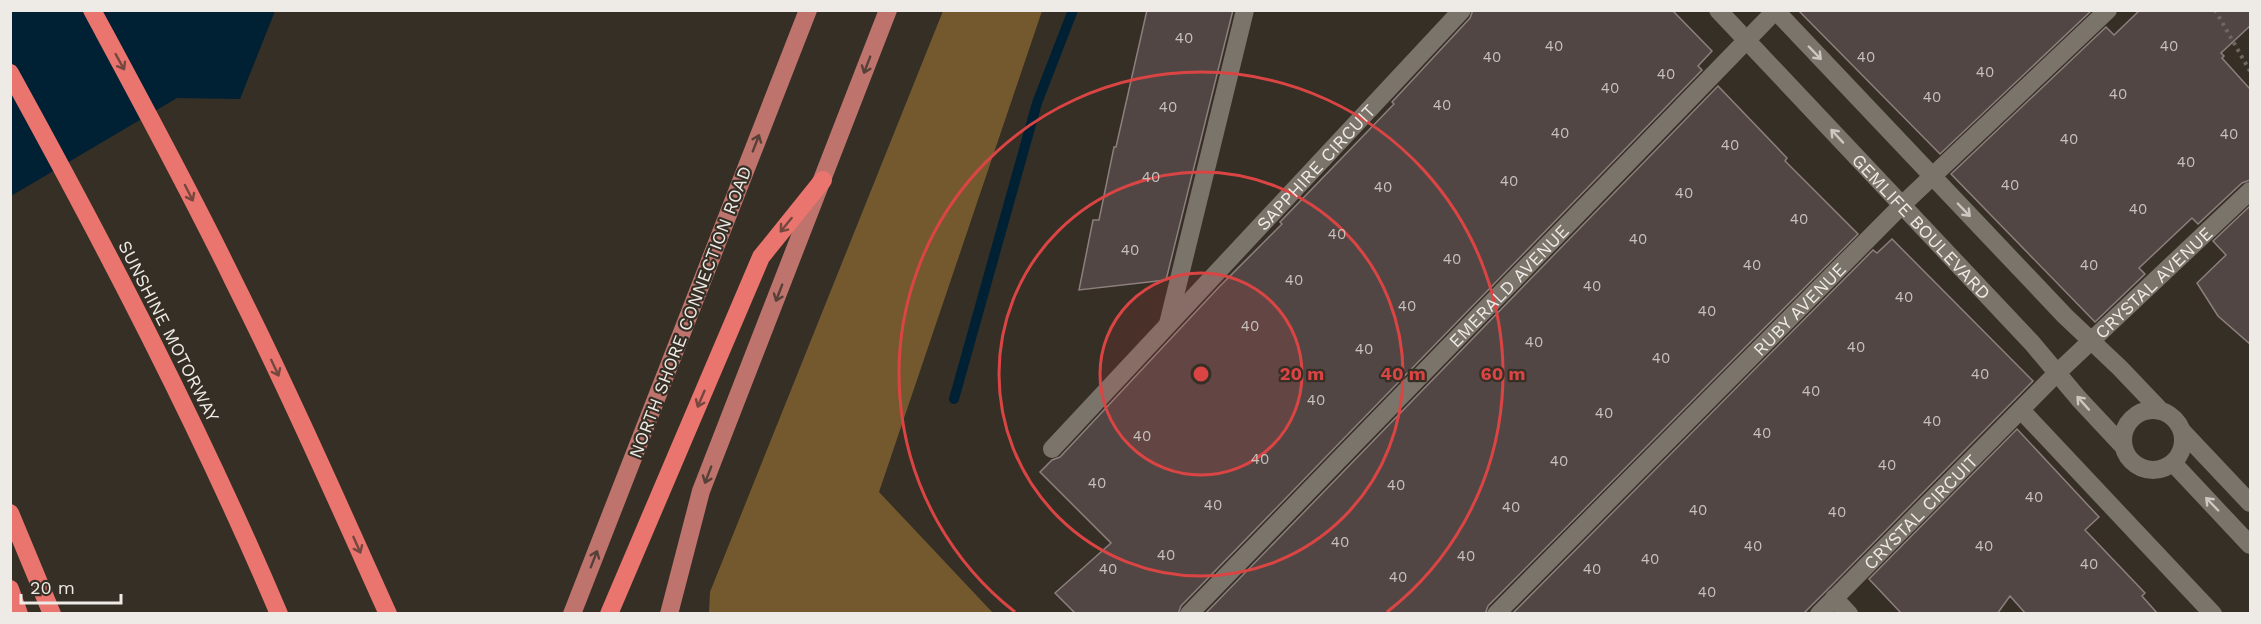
<svg xmlns="http://www.w3.org/2000/svg" width="2261" height="624" font-family="'Work Sans',sans-serif">
  <rect width="100%" height="100%" fill="#352f26"/>
  <path fill="#74592f" d="M943 11H1042L879 492 993 613H709L710 592Z"/>
  <path fill="#002034" d="M11 11H275L240 99 177 98 11 196Z"/>
  <g fill="none" stroke-linecap="round" stroke-linejoin="round">
    <path stroke="#002034" stroke-width="10" d="M954 399 1037 103 1073 10"/>
  </g>
  <path fill="#524644" stroke="#8d7f7d" stroke-width="1.5" d="M1147 10H1233L1166 280 1079 290 1093 220H1099L1114 147H1116Z
    M1473 10H1672L1712 51 1698 66 1702 70 1181 606 1178 614H1076L1055 593 1111 543 1040 472 1052 460 1060 457 1219 287 1282 224 1280 222 1394 104 1392 102 1470 18Z
    M1798 10H2090L2091 11 1940 154Z
    M2140 10H2250V26L2221 53 2224 56 2222 58 2250 89V180L2242 183 2198 224 2192 218 2139 268 2145 274 2095 322 1951 174 2106 27 2114 35Z
    M1718 86 1787 158 1785 161 1858 234 1488 606 1485 614H1205Z
    M2250 206V344L2218 316 2197 283 2226 255 2213 241Z
    M1892 239 2033 381 1833 584 1803 614H1512L1873 250 1877 253Z
    M2017 429 2099 517 2085 530 2145 593 2142 596 2158 614H2026L2010 596 1997 614H1902L1869 579Z"/>
  <g fill="none" stroke-linecap="round" stroke-linejoin="round">
    <path stroke="#6e6860" stroke-width="4" stroke-dasharray="3 4.5" stroke-linecap="butt" d="M2215 10 2250 71"/>
    <g stroke="#7b746a" stroke-width="18">
      <path id="s1" d="M1718 10 2032 343 2079 399 2123 446"/>
      <path d="M1775 10 2065 316 2120 368 2161 411"/>
      <path d="M1168 324 1245 10"/>
      <circle cx="2153" cy="440" r="30"/>
      <path d="M2021 410 2213 614"/>
      <path d="M2182 431 2250 503"/>
      <path id="s2" d="M1052 449 1462 10"/>
      <path d="M2173 463 2250 545"/>
      <path d="M1834 598 1849 614"/>
      <path id="s3" d="M1189 614 1776 10"/>
      <path id="s4" d="M1496 614 1902 205 2108 10"/>
      <path id="s5" d="M1819 614 2057 373 2250 191"/>
    </g>
    <path stroke="#be746c" stroke-width="18" d="M572 614 808 10
      M669 614 701 491 888 10"/>
    <path stroke="#ea746e" stroke-width="18" d="M92 10C141 101 190 191 235 284 289 392 338 503 388 614
      M10 73C107 249 200 428 279 614
      M10 513 52 614
      M10 589 19 614
      M609 614 761 257 823 180"/>
  </g>
  <defs><path id="oneway-shaft" d="M-6 0H5M1.5-3L5.5 0L1.5 3" fill="none" stroke-width="1.6" stroke-linecap="round" stroke-linejoin="round" transform="scale(1.5)"/></defs>
  <g stroke="#ccc7c0">
    <use href="#oneway-shaft" transform="translate(1815 53) rotate(46)"/>
    <use href="#oneway-shaft" transform="translate(1837 136) rotate(-133)"/>
    <use href="#oneway-shaft" transform="translate(1964 210) rotate(46)"/>
    <use href="#oneway-shaft" transform="translate(2083 403) rotate(-132)"/>
    <use href="#oneway-shaft" transform="translate(2212 504) rotate(-134)"/>
  </g>
  <g stroke="#74473f">
    <use href="#oneway-shaft" transform="translate(120 62) rotate(61)"/>
    <use href="#oneway-shaft" transform="translate(189 193) rotate(63)"/>
    <use href="#oneway-shaft" transform="translate(786 225) rotate(129)"/>
    <use href="#oneway-shaft" transform="translate(275 368) rotate(65)"/>
    <use href="#oneway-shaft" transform="translate(701 399) rotate(113)"/>
    <use href="#oneway-shaft" transform="translate(357 545) rotate(66)"/>
  </g>
  <g stroke="#574038">
    <use href="#oneway-shaft" transform="translate(867 65) rotate(111)"/>
    <use href="#oneway-shaft" transform="translate(756 143) rotate(-69)"/>
    <use href="#oneway-shaft" transform="translate(779 293) rotate(111)"/>
    <use href="#oneway-shaft" transform="translate(708 475) rotate(111)"/>
    <use href="#oneway-shaft" transform="translate(594 559) rotate(-69)"/>
  </g>
  <circle cx="1201" cy="374" r="101" fill="#da4544" fill-opacity=".12"/>
  <g fill="none" stroke="#da4544" stroke-width="3">
    <circle cx="1201" cy="374" r="101"/>
    <circle cx="1201" cy="374" r="202"/>
    <path d="M1015 612A302 302 0 1 1 1387 612"/>
  </g>
  <g text-anchor="middle" dominant-baseline="central" stroke-width="4.5" stroke-linejoin="round" paint-order="stroke">
    <g font-size="15" fill="#c7c1bd">
      <text x="1184" y="38">40</text>
      <text x="1554" y="46">40</text>
      <text x="2169" y="46">40</text>
      <text x="1492" y="57">40</text>
      <text x="1866" y="57">40</text>
      <text x="1985" y="72">40</text>
      <text x="1666" y="74">40</text>
      <text x="1610" y="88">40</text>
      <text x="2118" y="94">40</text>
      <text x="1932" y="97">40</text>
      <text x="1442" y="105">40</text>
      <text x="1168" y="107">40</text>
      <text x="1560" y="133">40</text>
      <text x="2229" y="134">40</text>
      <text x="2069" y="139">40</text>
      <text x="1730" y="145">40</text>
      <text x="2186" y="162">40</text>
      <text x="1151" y="177">40</text>
      <text x="1509" y="181">40</text>
      <text x="2010" y="185">40</text>
      <text x="1383" y="187">40</text>
      <text x="1684" y="193">40</text>
      <text x="2138" y="209">40</text>
      <text x="1799" y="219">40</text>
      <text x="1337" y="234">40</text>
      <text x="1638" y="239">40</text>
      <text x="1130" y="250">40</text>
      <text x="1452" y="259">40</text>
      <text x="1752" y="265">40</text>
      <text x="2089" y="265">40</text>
      <text x="1294" y="280">40</text>
      <text x="1592" y="286">40</text>
      <text x="1904" y="297">40</text>
      <text x="1407" y="306">40</text>
      <text x="1707" y="311">40</text>
      <text x="1250" y="326">40</text>
      <text x="1534" y="342">40</text>
      <text x="1856" y="347">40</text>
      <text x="1364" y="349">40</text>
      <text x="1661" y="358">40</text>
      <text x="1980" y="374">40</text>
      <text x="1811" y="391">40</text>
      <text x="1316" y="400">40</text>
      <text x="1604" y="413">40</text>
      <text x="1932" y="421">40</text>
      <text x="1762" y="433">40</text>
      <text x="1142" y="436">40</text>
      <text x="1260" y="459">40</text>
      <text x="1559" y="461">40</text>
      <text x="1887" y="465">40</text>
      <text x="1097" y="483">40</text>
      <text x="1396" y="485">40</text>
      <text x="2034" y="497">40</text>
      <text x="1213" y="505">40</text>
      <text x="1511" y="507">40</text>
      <text x="1698" y="510">40</text>
      <text x="1837" y="512">40</text>
      <text x="1340" y="542">40</text>
      <text x="1753" y="546">40</text>
      <text x="1984" y="546">40</text>
      <text x="1166" y="555">40</text>
      <text x="1466" y="556">40</text>
      <text x="1650" y="559">40</text>
      <text x="2089" y="564">40</text>
      <text x="1108" y="569">40</text>
      <text x="1592" y="569">40</text>
      <text x="1398" y="577">40</text>
      <text x="1707" y="592">40</text>
    </g>
    <g font-size="18" fill="#eeeae5" stroke="#352f26">
      <text stroke="none"><textPath href="#s2" startOffset="386">SAPPHIRE CIRCUIT</textPath></text>
      <text stroke="none"><textPath href="#s1" startOffset="297">GEMLIFE BOULEVARD</textPath></text>
      <text stroke="none"><textPath href="#s5" startOffset="471">CRYSTAL AVENUE</textPath></text>
      <text stroke="none"><textPath href="#s3" startOffset="458">EMERALD AVENUE</textPath></text>
      <text stroke="none"><textPath href="#s4" startOffset="430">RUBY AVENUE</textPath></text>
      <text transform="translate(690 312) rotate(-69)">NORTH SHORE CONNECTION ROAD</text>
      <text transform="translate(169 331) rotate(63)">SUNSHINE MOTORWAY</text>
      <text stroke="none"><textPath href="#s5" startOffset="144">CRYSTAL CIRCUIT</textPath></text>
    </g>
  </g>
  <circle cx="1201" cy="374" r="9" fill="#da4544" stroke="#352f26" stroke-width="3"/>
  <g font-size="18" text-anchor="middle" font-weight="bold" fill="#da4544" stroke="#352f26" stroke-width="4.5" stroke-linejoin="round" paint-order="stroke">
    <text x="1302" y="380">20 m</text>
    <text x="1403" y="380">40 m</text>
    <text x="1503" y="380">60 m</text>
  </g>
  <rect width="2261" height="624" fill="none" stroke="#eeeae5" stroke-width="24"/>
  <path d="M21 594v9h100v-9" fill="none" stroke="#eeeae5" stroke-width="3"/>
  <text x="30" y="594" font-size="18" fill="#eeeae5" stroke="#352f26" stroke-width="4.5" paint-order="stroke">20 m</text>
</svg>
